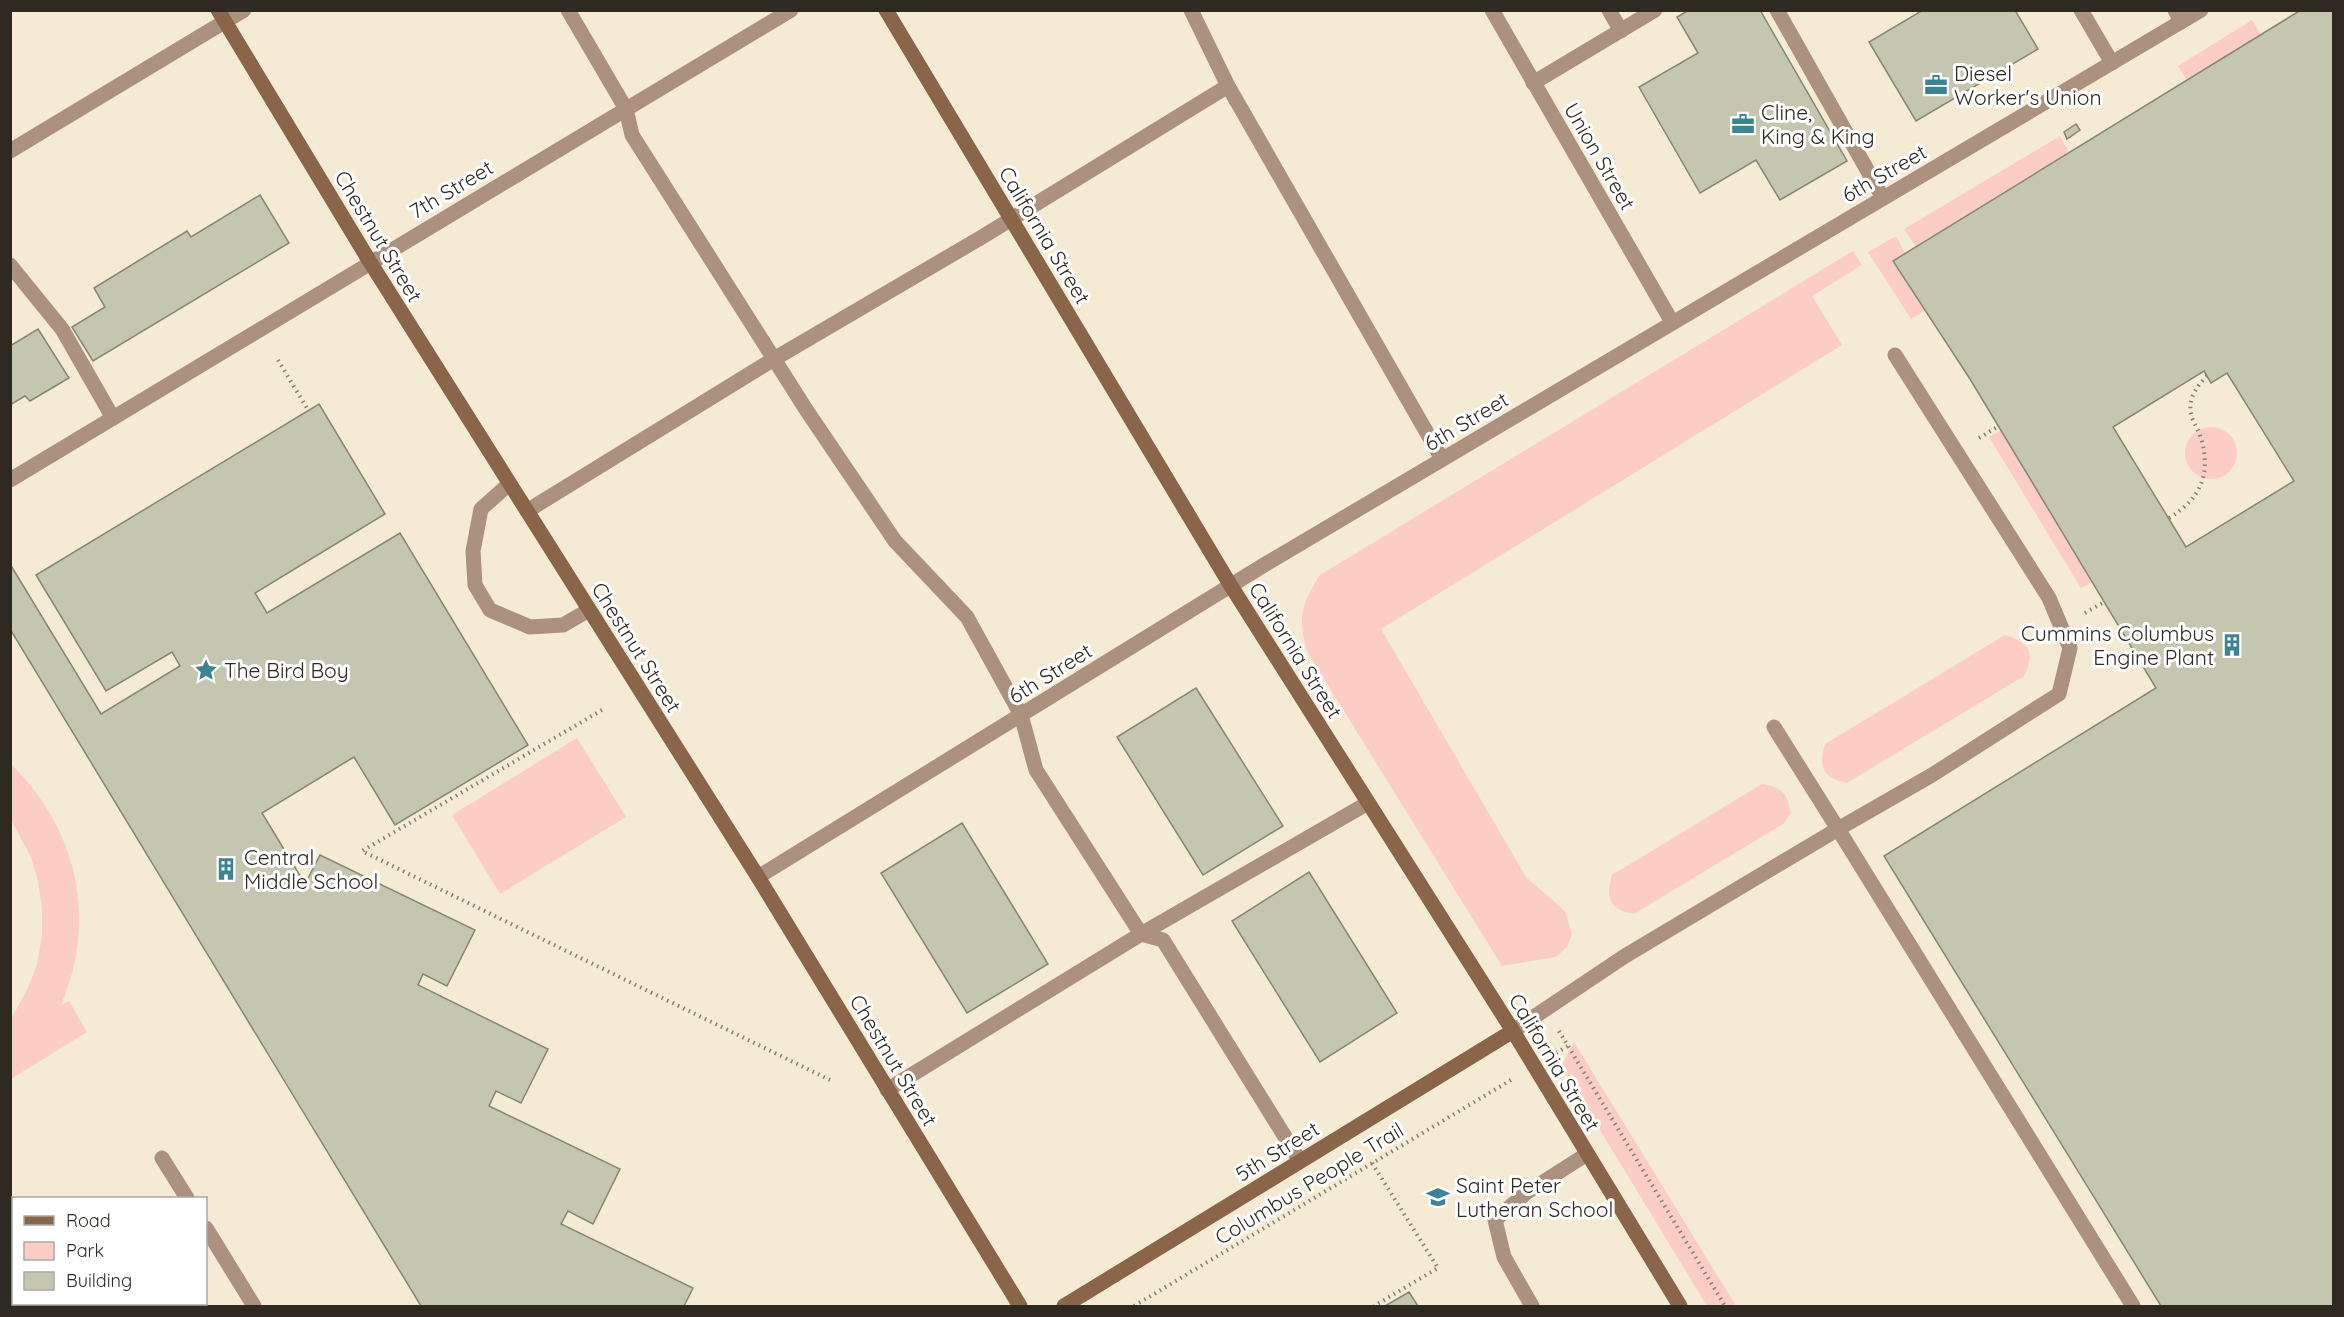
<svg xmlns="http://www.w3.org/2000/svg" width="2344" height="1317" font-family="Quicksand,sans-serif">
  <rect width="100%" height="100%" fill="#f5ead4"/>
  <path fill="#fbcdc4" d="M2252 20 2261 35 2187 80 2178 66Z
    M2060 136 2069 152 1916 247 1904 229Z
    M1896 236 1905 253 1893 261 1926 310 1911 319 1868 252Z
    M1853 251 1862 265 1812 296 1842 345 1381 629 1526 877 1565 911 1572 934 1567 947 1556 957 1502 966 1308 653C1297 619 1301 604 1320 575Z
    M2185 453a26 26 0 1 1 52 0a26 26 0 1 1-52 0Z
    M2001 430 2092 582 2081 588 1989 437Z
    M2005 635C2029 643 2036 652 2024 676L1847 783C1823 778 1818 767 1825 744Z
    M577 738 626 817 500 894 452 815Z
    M11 764C77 829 98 918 61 1005L69 1001 87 1032 11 1079V1019L28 988 37 964 42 936V910L38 881 31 857 11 820Z
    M1762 784C1782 787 1787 793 1791 813L1783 824 1634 914C1610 910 1605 898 1612 875Z
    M1574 1042 1736 1306H1707L1561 1066Z"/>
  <path fill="#c5c6af" stroke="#868772" stroke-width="1.5" fill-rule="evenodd" d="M1689 10H1760L1847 161 1780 200 1756 160 1700 193 1639 87 1698 53 1677 17Z
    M1923 10H2015L2038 49 1916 121 1869 42Z
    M2301 10H2334V1306H2161L1884 856 2156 688 1970 379 1893 261ZM2204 371 2211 383 2227 373 2294 481 2186 547 2113 427Z
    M2076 124 2080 130 2067 139 2064 132Z
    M260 195 289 243 93 361 72 327 105 307 94 288 187 231 191 237Z
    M38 329 69 378 30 401 25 396 10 405V346Z
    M319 404 385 514 255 593 267 613 400 533 528 745 395 825 354 757 262 813 305 884 320 855 475 930 447 986 423 974 418 985 548 1049 521 1103 496 1091 489 1106 620 1169 593 1224 568 1211 561 1224 693 1288 684 1306H421L10 629V564L101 714 180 666 172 652 106 691 36 575Z
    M1196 688 1283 826 1203 875 1117 737Z
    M962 823 1048 964 967 1013 881 873Z
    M1309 872 1397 1013 1320 1062 1232 921Z
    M1409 1292 1418 1306H1385Z"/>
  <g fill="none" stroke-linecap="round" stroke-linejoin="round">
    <path stroke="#888172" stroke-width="4" stroke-dasharray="1.5 4.5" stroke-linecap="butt" d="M278 360 308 410
      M1979 438 1999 426
      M2169 518C2202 498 2212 472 2200 435 2197 428 2192 420 2191 413 2188 398 2197 386 2207 376
      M2085 613 2104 602
      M602 710 362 851 830 1080
      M1559 1031 1725 1306
      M1556 1053 1568 1046
      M1372 1163 1438 1268 1374 1306
      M1134 1306 1511 1080"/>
    <path stroke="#ab917e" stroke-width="15" d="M568 10 626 109 632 135 807 411 895 541 967 617 1021 715 1036 770 1141 934 1163 940 1300 1161
      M1191 10 1228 86 1442 459
      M1609 10 1621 31
      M1777 10 1883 198
      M2175 10 2181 22
      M1533 83 1655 10
      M10 151 244 10
      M10 265 62 329 113 418
      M509 484 481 509 473 551 475 585 490 610 530 627 563 625 589 610
      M527 511 774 359 982 237 1228 86
      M1774 727 1838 829 1932 775 2059 694 2070 648 2049 598 1895 355
      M1513 1031 1625 956 1838 829 2133 1306
      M887 1090 1141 934 1368 803
      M162 1158 187 1198
      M206 1228 254 1306
      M103 1304 110 1306
      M72 1306 77 1304
      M1532 1306 1504 1257 1495 1220 1526 1193 1587 1154"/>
    <path stroke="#ab917e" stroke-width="15" d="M1492 10 1672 322
      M2081 10 2112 63
      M10 480 791 10
      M758 877 1264 565 2201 10"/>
    <path stroke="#8b6549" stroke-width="15" d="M218 10 370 262 758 877 1020 1306
      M886 10 1231 586 1513 1031 1680 1306
      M1064 1306 1513 1031"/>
  </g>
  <defs>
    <g id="office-bare" transform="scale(1.8)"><path d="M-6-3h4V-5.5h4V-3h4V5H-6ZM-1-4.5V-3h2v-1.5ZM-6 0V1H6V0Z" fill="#3e8391" stroke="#fff" stroke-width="2.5" paint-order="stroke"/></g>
    <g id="building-bare" transform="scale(1.8)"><path d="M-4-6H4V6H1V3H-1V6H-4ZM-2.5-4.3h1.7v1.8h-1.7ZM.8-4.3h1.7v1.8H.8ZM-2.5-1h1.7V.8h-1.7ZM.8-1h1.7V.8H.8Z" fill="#3e8391" stroke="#fff" stroke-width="2.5" paint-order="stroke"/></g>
    <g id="sight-bare" transform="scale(1.8)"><path d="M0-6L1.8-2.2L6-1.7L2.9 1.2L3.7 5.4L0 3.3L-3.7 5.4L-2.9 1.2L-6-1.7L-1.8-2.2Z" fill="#3e8391" stroke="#fff" stroke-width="2.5" paint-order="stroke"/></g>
    <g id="school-bare" transform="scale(1.8)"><path d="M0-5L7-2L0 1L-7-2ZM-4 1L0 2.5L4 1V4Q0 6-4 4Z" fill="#3e8391" stroke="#fff" stroke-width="2.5" paint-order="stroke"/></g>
  </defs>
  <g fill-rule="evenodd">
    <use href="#office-bare" x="1936" y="85"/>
    <use href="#office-bare" x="1743" y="124"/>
    <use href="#building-bare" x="2232" y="645"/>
    <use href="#sight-bare" x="206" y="670"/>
    <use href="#building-bare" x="226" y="869"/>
    <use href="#school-bare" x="1438" y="1197"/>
  </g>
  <g text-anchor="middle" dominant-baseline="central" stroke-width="6" stroke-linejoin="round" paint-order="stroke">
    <g font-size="21" fill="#2e2921" stroke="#fff" text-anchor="start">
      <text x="1954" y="73">Diesel<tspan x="1954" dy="24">Worker's Union</tspan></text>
      <text x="1761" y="112">Cline,<tspan x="1761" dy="24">King &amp; King</tspan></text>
      <text x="2214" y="633" text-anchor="end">Cummins Columbus<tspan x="2214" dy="24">Engine Plant</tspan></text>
      <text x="224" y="670">The Bird Boy</text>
      <text x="244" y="857">Central<tspan x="244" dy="24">Middle School</tspan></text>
      <text x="1456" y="1185">Saint Peter<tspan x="1456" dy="24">Lutheran School</tspan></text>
    </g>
    <g font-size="21" fill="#2e2921" stroke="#fff">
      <text transform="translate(1600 156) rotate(60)">Union Street</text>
      <text transform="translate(1884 173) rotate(-30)">6th Street</text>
      <text transform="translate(451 189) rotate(-31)">7th Street</text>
      <text transform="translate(1045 235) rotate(59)">California Street</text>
      <text transform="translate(379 236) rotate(59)">Chestnut Street</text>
      <text transform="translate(1466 421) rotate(-31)">6th Street</text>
      <text transform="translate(637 647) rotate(58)">Chestnut Street</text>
      <text transform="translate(1296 650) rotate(58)">California Street</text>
      <text transform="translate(1050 673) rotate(-32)">6th Street</text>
      <text transform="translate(894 1060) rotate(59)">Chestnut Street</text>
      <text transform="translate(1555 1062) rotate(59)">California Street</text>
      <text transform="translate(1277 1151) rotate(-32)">5th Street</text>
      <text transform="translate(1309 1183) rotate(-31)">Columbus People Trail</text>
    </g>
  </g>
  <rect width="2344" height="1317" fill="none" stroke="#2e2921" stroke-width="24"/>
  <rect x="12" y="1197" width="195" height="108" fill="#ffffff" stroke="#aba9a6" stroke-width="1.5"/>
  <rect x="24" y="1216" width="30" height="9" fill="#8b6549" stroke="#aba9a6" stroke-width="1.5"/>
  <text x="66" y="1227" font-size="18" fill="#2e2921">Road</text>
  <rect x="24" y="1242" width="30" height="18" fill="#fbcdc4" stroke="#aba9a6" stroke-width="1.5"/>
  <text x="66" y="1257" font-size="18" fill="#2e2921">Park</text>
  <rect x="24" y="1272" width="30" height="18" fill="#c5c6af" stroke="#aba9a6" stroke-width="1.5"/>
  <text x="66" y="1287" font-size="18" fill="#2e2921">Building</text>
</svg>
